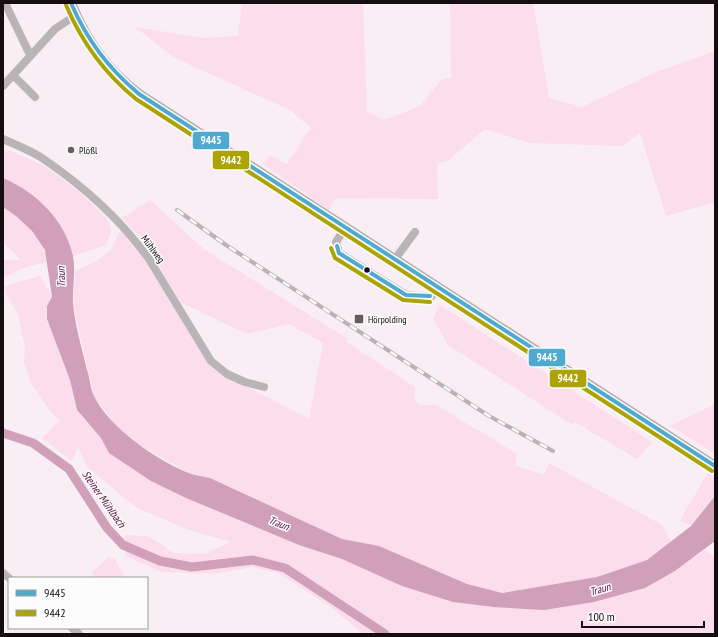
<svg xmlns="http://www.w3.org/2000/svg" width="718" height="637" font-family="'PT Sans Narrow',sans-serif">
  <rect width="100%" height="100%" fill="#f9eef3"/>
  <path fill="#fcddeb" d="M242 3H363L367 111 384 120 420 106 441 80 451 77 450 3H533L549 98 582 107 654 73 715 51V202L666 216 640 133 622 146 530 143 485 129 449 160 437 164 438 199 336 198 329 210 264 165 270 155 287 164 311 128 290 110 175 58 135 27 203 38 238 36Z
    M9 150 46 167 81 193 108 219 111 231 108 240 104 246 73 256C57 215 42 197 3 178V151Z
    M150 200 205 250 348 339 344 340 415 387 414 399 419 405H436L516 453V466L544 475 549 463 662 525 671 542 647 560 597 577 502 593 467 584 379 546 342 539 210 478 187 472 137 443 114 423 94 396 73 304 75 271 95 262 111 250 121 229 141 249 213 369 309 419 323 343 289 324 247 334 180 302 146 243 122 218Z
    M3 207C23 221 42 237 48 262L29 266 3 277V260H21L3 242Z
    M40 276 52 297 47 306V319L70 380 77 411 101 438 109 453 186 498 299 545 342 559 453 602 493 607 544 610 645 588 675 571 705 550 715 557V634H364L325 603 278 573 252 567 214 574 162 572 126 556 125 535 148 536 174 553 205 554 230 542 187 529 137 508 87 467 78 447 72 461 42 438 59 421 50 411 32 385 24 363 25 348 18 314 6 295 4 286Z
    M440 305 652 442 637 459 575 422 571 424 448 345 433 318Z
    M715 404V454L670 426Z
    M708 473 715 478V496L691 526 680 520Z
    M108 557 115 559 123 575 121 578H94L92 573Z"/>
  <path fill="#d0a0b8" d="M3 178C36 192 65 220 73 256 76 272 72 288 73 304 75 326 82 348 87 370 90 378 90 388 94 396 109 427 155 459 186 472 193 475 202 476 210 478L342 539 379 546 467 584 502 593 597 577 647 560 691 526 715 496V541L675 571 645 588 594 602 544 610 493 607 453 602 402 586 342 559 299 545 186 498 151 481 109 453 101 438 77 410 70 380 47 319V306L52 297 45 250 32 231 16 216 3 207Z"/>
  <g fill="none" stroke-linecap="round" stroke-linejoin="round">
    <path stroke="#d0a0b8" stroke-width="9" d="M3 433 33 443 69 469 107 528 123 545 160 561 192 567 253 560 285 568 385 634"/>
    <path stroke="#b9b5b7" stroke-width="8" d="M5 3 30 55
      M13 75 35 97
      M3 86 55 29 76 15
      M3 139C16 145 30 150 42 158 82 185 121 220 149 259L211 361 227 374 245 382 264 387
      M345 228 336 242 339 253 406 295 431 297 438 288
      M395 259 415 232
      M3 573 9 578
      M72 628 79 634"/>
    <path stroke="#b3adb1" stroke-width="10" d="M71 3C87 42 106 68 139 94L715 466"/>
    <g stroke="#b9b3b7" stroke-width="4">
      <path id="rail" d="M177 210 226 245 489 416 553 451"/>
    </g>
    <use href="#rail" stroke="#fcfcfc" stroke-width="2.5" stroke-dasharray="8" stroke-linecap="butt"/>
    <g stroke="#fcfcfc" stroke-width="7">
      <path id="bus-1" d="M71 3C87 40 108 68 139 94L715 466
        M337 246 339 253 406 295 430 296"/>
    </g>
    <g stroke="#fcfcfc" stroke-width="7">
      <path id="bus-2" d="M66 5C82 43 104 73 136 99L712 471
        M331 248 335 258 403 300 430 302"/>
    </g>
    <use href="#bus-1" stroke="#50aad0" stroke-width="4"/>
    <use href="#bus-2" stroke="#aca304" stroke-width="4"/>
  </g>
  <g fill="#655c60" stroke="#fcfcfc" stroke-width="1.5">
    <circle cx="71" cy="150" r="4"/>
    <rect x="354" y="314" width="10" height="10" rx="2"/>
  </g>
  <circle fill="#150e11" stroke="#fcfcfc" stroke-width="1.5" cx="367" cy="270" r="3.5"/>
  <g text-anchor="middle" dominant-baseline="central" stroke-width="3" stroke-linejoin="round" paint-order="stroke">
    <g font-size="10" fill="#150e11" stroke="#fcfcfc" text-anchor="start">
      <text x="79" y="150">Plößl</text>
      <text x="368" y="319">Hörpolding</text>
    </g>
    <g font-size="10" fill="#150e11" stroke="#fcfcfc">
      <text transform="translate(153 249) rotate(54)">Mühlweg</text>
    </g>
    <g font-size="11" font-style="italic" fill="#590c3b" stroke="#fcfcfc">
      <text transform="translate(61 277) rotate(-92)">Traun</text>
      <text transform="translate(104 499) rotate(55)">Steiner Mühlbach</text>
      <text transform="translate(279 523) rotate(22)">Traun</text>
      <text transform="translate(600 589) rotate(-16)">Traun</text>
    </g>
  </g>
  <g stroke="#fcfcfc" stroke-width="1.5">
    <rect x="192" y="131" width="38" height="19" rx="4" fill="#50aad0"/>
    <rect x="212" y="150" width="38" height="20" rx="4" fill="#aca304"/>
    <rect x="528" y="348" width="38" height="19" rx="4" fill="#50aad0"/>
    <rect x="549" y="369" width="38" height="19" rx="4" fill="#aca304"/>
  </g>
  <g font-size="11" text-anchor="middle" font-weight="bold" fill="#fff">
    <text x="211" y="144">9445</text>
    <text x="231" y="164">9442</text>
    <text x="547" y="361">9445</text>
    <text x="568" y="382">9442</text>
  </g>
  <rect width="718" height="637" fill="none" stroke="#150e11" stroke-width="8"/>
  <rect x="8" y="577" width="140" height="52" fill="#fcfcfc" stroke="#a09d9e"/>
  <rect x="16" y="590" width="20" height="6" fill="#50aad0" stroke="#a09d9e"/>
  <text x="44" y="597" font-size="12" fill="#150e11">9445</text>
  <rect x="16" y="610" width="20" height="6" fill="#aca304" stroke="#a09d9e"/>
  <text x="44" y="617" font-size="12" fill="#150e11">9442</text>
  <path d="M582 621v6h122v-6" fill="none" stroke="#150e11" stroke-width="2"/>
  <text x="588" y="621" font-size="12" fill="#150e11" stroke="#fcfcfc" stroke-width="3" paint-order="stroke">100 m</text>
</svg>
